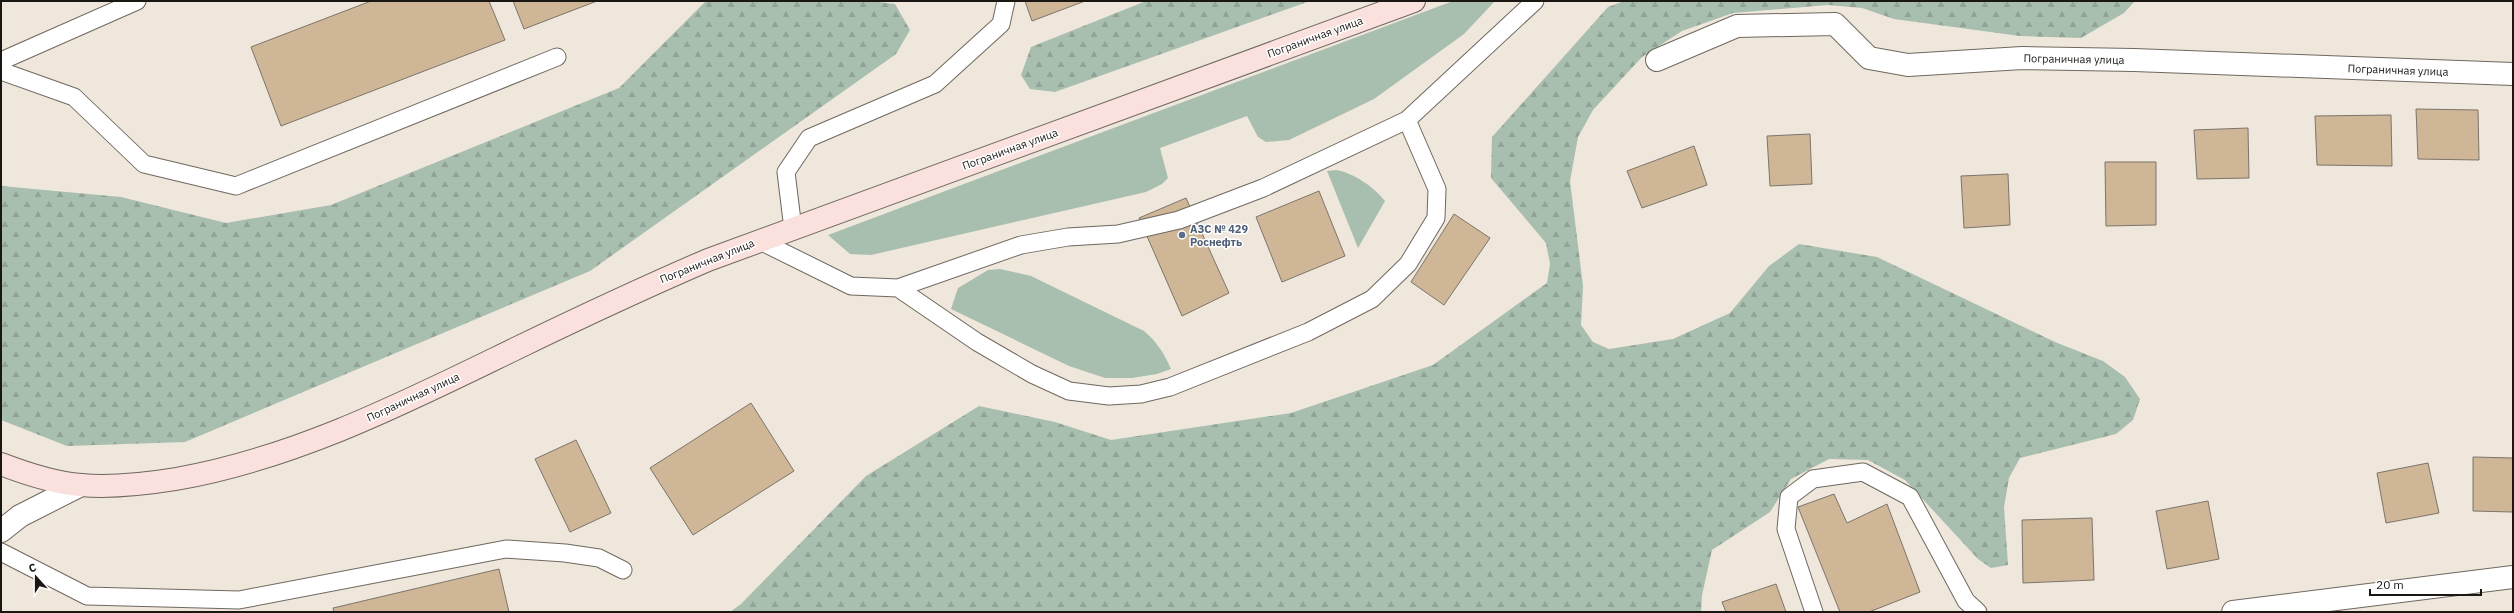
<svg xmlns="http://www.w3.org/2000/svg" width="2514" height="613" font-family="'IBM Plex Sans',sans-serif">
  <defs>
    <pattern id="forest-firs" width="22" height="20" patternUnits="userSpaceOnUse"><rect width="22" height="20" fill="#a8bfaf"/><path d="M5 1l3.5 6h-7zM16 11l3.5 6h-7z" fill="#90a396"/></pattern>
  </defs>
  <rect width="100%" height="100%" fill="#efe6dc"/>
  <path fill="#a8bfaf" d="M1453 1H1495L1464 34 1374 99 1289 140 1266 142 1258 137 1247 116 1160 148 1168 178 1162 184 1146 192 871 255 850 254 828 235Z
    M1336 170C1354 173 1374 187 1385 201L1358 248 1327 171Z
    M1000 269 1031 276 1144 331C1157 342 1164 353 1171 369L1157 374 1132 378H1105L1069 366 951 309 958 288 988 270Z"/>
  <path fill="url(#forest-firs)" d="M706 1H870L895 4 910 30 896 54 590 271 185 442 67 446 1 420V186L121 197 226 223 331 205 619 88Z
    M1146 1H1310L1055 92 1030 89 1021 75 1031 47Z
    M1624 1H2135L2124 13 2081 38 2020 36 1894 19 1862 8 1828 5 1733 13 1682 31 1642 57 1593 110 1578 137 1570 181 1583 286 1581 325 1593 342 1609 349 1673 339 1730 313 1769 266 1799 244 1877 257 2055 342 2103 361 2125 377 2140 399 2133 420 2116 434 2020 458 2009 478 2004 507 2008 565 1991 568 1978 559 1905 480 1868 460 1829 459 1791 479 1770 512 1712 550 1702 595 1701 612H730L741 604 866 476 979 406 1055 422 1111 440 1291 413 1433 365 1547 283 1550 264 1546 243 1491 178 1492 137 1608 7Z"/>
  <path fill="#ceb696" stroke="#7c756b" d="M371 1H489L505 40 281 126 251 47Z
    M513 1H597L524 29Z
    M1025 1H1085L1032 21Z
    M2416 109 2478 110 2479 160 2418 159Z
    M2391 115 2392 166 2317 165 2315 116Z
    M2248 128 2249 178 2197 179 2194 130Z
    M1810 134 1812 184 1770 186 1767 136Z
    M1694 146 1707 185 1642 208 1627 171Z
    M2105 162H2156V225L2106 226Z
    M2008 174 2010 225 1964 228 1961 176Z
    M1319 191 1345 256 1282 282 1256 217Z
    M1186 198 1229 293 1182 316 1139 218Z
    M1454 214 1490 238 1444 305 1411 282Z
    M751 403 794 471 693 535 650 468Z
    M576 440 611 513 570 532 535 459Z
    M2473 457 2513 458V512L2473 511Z
    M2428 463 2439 513 2386 523 2377 473Z
    M1834 494 1847 523 1887 504 1920 592 1869 612H1840L1798 507Z
    M2208 501 2219 559 2167 569 2156 511Z
    M2092 518 2094 580 2023 583 2022 520Z
    M499 569 509 612H334L333 608Z
    M1776 584 1786 612H1726L1722 602Z"/>
  <g fill="none" stroke-linecap="round" stroke-linejoin="round">
    <g stroke="#6f685f" stroke-width="19">
      <path id="service" d="M1 61 137 1
        M1 71 74 97 144 164 236 186 557 57
        M793 229 786 172 809 138 935 84 1001 24 1006 1
        M758 240 851 286 898 288 1021 245 1068 237 1118 234 1179 220 1263 188 1407 120 1535 1
        M898 288 977 342 1032 374 1069 391 1109 396 1141 394 1170 387 1308 332 1372 299 1408 264 1436 218 1437 189 1407 120
        M1 552 87 596 239 600 506 549 565 553 599 558 623 570
        M1814 612 1786 529 1789 497 1813 479 1863 472 1910 497 1966 601 1978 612"/>
    </g>
    <g stroke="#6f685f" stroke-width="24">
      <path id="minor" d="M1657 60 1737 26 1835 24 1869 58 1908 65 2022 58 2134 60 2513 74
        M1 531 20 516 81 485
        M2233 612 2513 577"/>
    </g>
    <g stroke="#6f685f" stroke-width="24">
      <path id="secondary" d="M1 464C27 474 54 483 81 485 113 488 145 484 176 479 296 458 406 402 515 349 579 318 643 288 708 260L1414 1"/>
    </g>
    <use href="#service" stroke="#fff" stroke-width="17"/>
    <use href="#minor" stroke="#fff" stroke-width="22"/>
    <use href="#secondary" stroke="#fae1dd" stroke-width="22"/>
  </g>
  <circle fill="#5c6f8a" stroke="#fff" stroke-width="1.5" cx="1182" cy="235" r="4"/>
  <g text-anchor="middle" dominant-baseline="central" stroke-width="3" stroke-linejoin="round" paint-order="stroke">
    <g font-size="11" fill="#1a1713" stroke="#fff">
      <text transform="translate(1315 37) rotate(-20)">Пограничная улица</text>
      <text transform="translate(2074 59) rotate(1)">Пограничная улица</text>
      <text transform="translate(2398 70) rotate(2)">Пограничная улица</text>
      <text transform="translate(1010 149) rotate(-20)">Пограничная улица</text>
      <text transform="translate(707 261) rotate(-22)">Пограничная улица</text>
      <text transform="translate(413 397) rotate(-25)">Пограничная улица</text>
    </g>
    <g font-size="11" font-weight="bold" fill="#4e5e75" stroke="#fff" text-anchor="start">
      <text x="1190" y="229">АЗС № 429<tspan x="1190" dy="13">Роснефть</tspan></text>
    </g>
  </g>
  <rect width="2514" height="613" fill="none" stroke="#1a1713" stroke-width="4"/>
  <g transform="translate(36 577) rotate(339)" stroke="#ffffff" stroke-width="3" paint-order="stroke">
  <path d="M0-3L7 15L0 10L-7 15Z" fill="#1a1713"/>
  <text y="-6" font-size="11" font-weight="bold" text-anchor="middle" fill="#1a1713">С</text>
  </g>
  <path d="M2370 589v6h111v-6" fill="none" stroke="#1a1713" stroke-width="2"/>
  <text x="2376" y="589" font-size="12" fill="#1a1713" stroke="#ffffff" stroke-width="3" paint-order="stroke">20 m</text>
</svg>
